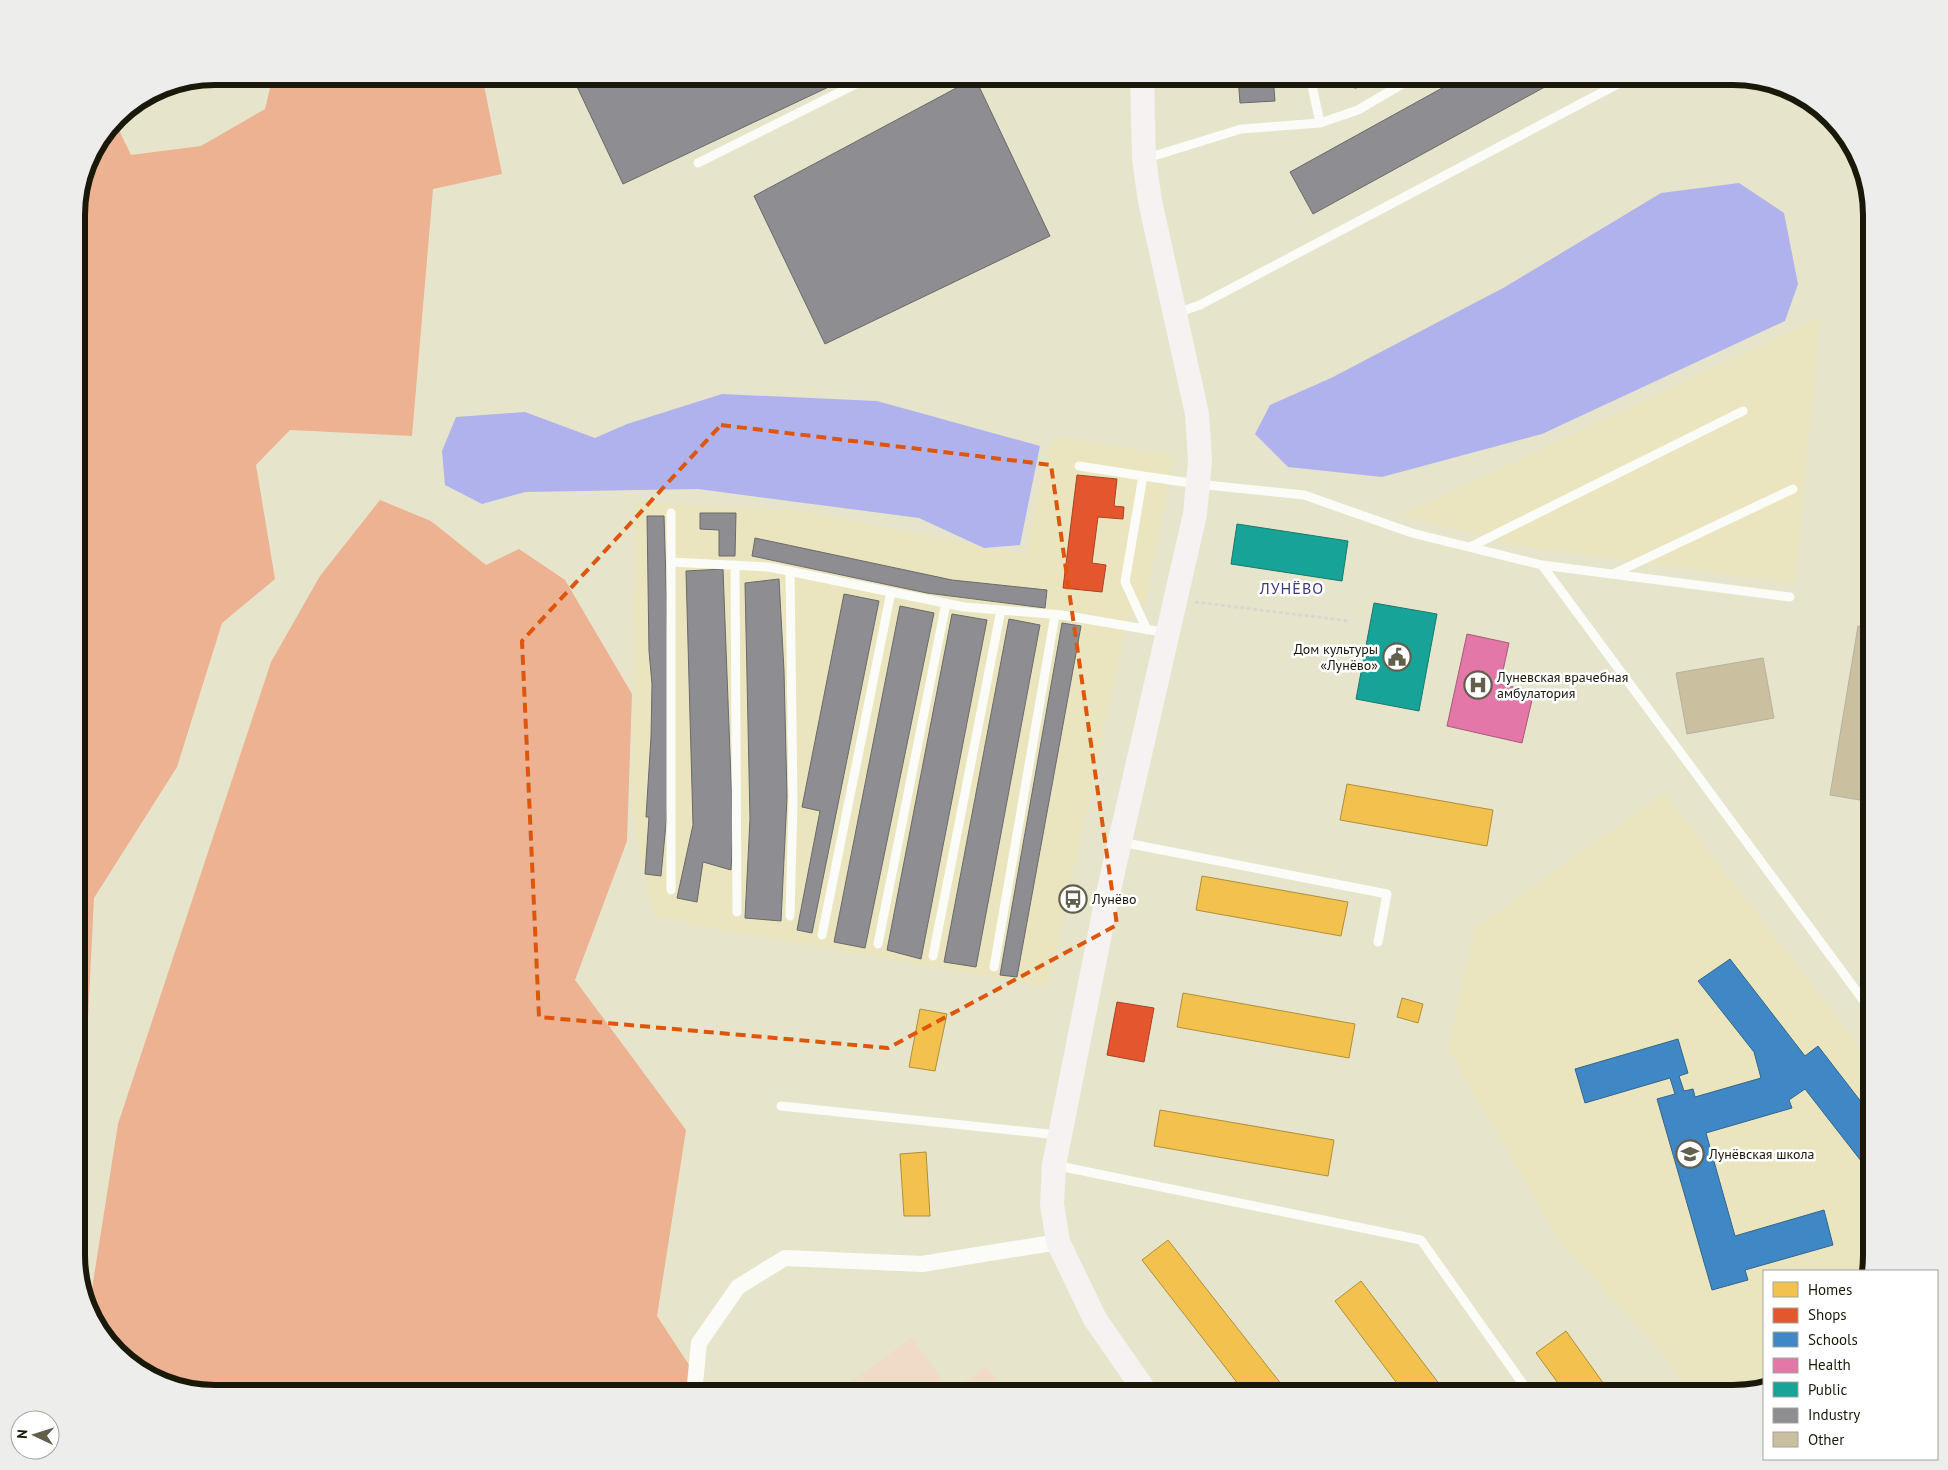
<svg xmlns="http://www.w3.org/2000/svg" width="1948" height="1470" font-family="'PT Sans',sans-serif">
  <rect width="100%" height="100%" fill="#e7e4cc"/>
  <path fill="#eae5be" d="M1820 318 1795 584 1516 545 1402 515Z
    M1057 437 1174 456 1145 605 1129 615 1048 987 704 927 654 915 645 880 632 813 636 502 804 511 1026 555 1047 453Z
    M1664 793 1872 1063V1255L1869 1271H1764V1377L1732 1394H1687L1670 1361 1562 1244 1448 1049 1475 928Z"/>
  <path fill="#f0dac8" d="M912 1338 942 1380 923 1394H838L837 1392Z
    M987 1366 1006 1394H947Z"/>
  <path fill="#ecb292" d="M273 76H482L502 174 433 189 412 436 290 430 256 465 275 579 222 623 177 767 94 898 84 1099 77 1119V206L90 154 115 122 131 155 201 146 265 109Z
    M380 500 431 521 486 565 519 549 565 580 632 694 627 841 575 980 686 1130 657 1316 708 1394H215L170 1386 130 1365 91 1317 85 1297 92 1289 118 1124 271 662 320 576Z"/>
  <path fill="#b0b2ed" d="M1739 183 1784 213 1798 284 1785 321 1542 434 1382 477 1288 467 1255 434 1270 405 1331 378 1505 287 1661 193Z
    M722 394 877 401 1040 446 1020 545 984 548 919 518 698 489 525 492 482 504 445 485 442 451 456 417 525 412 595 438 627 424Z"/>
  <path fill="#f2c14e" stroke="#b18e39" d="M1347 784 1493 810 1487 846 1340 820Z
    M1202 876 1348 902 1341 936 1196 910Z
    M1183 993 1355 1024 1349 1058 1177 1027Z
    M1402 998 1423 1004 1418 1023 1397 1017Z
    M920 1009 947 1014 935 1071 909 1067Z
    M1160 1110 1334 1140 1328 1176 1154 1146Z
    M926 1152 930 1216H904L900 1154Z
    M1168 1240 1282 1385 1271 1394H1246L1142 1260Z
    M1361 1281 1447 1394H1405L1335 1301Z
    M1566 1331 1611 1394H1566L1536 1353Z"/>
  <path fill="#e4572e" stroke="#a74423" d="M1077 475 1117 479 1114 506 1124 507 1123 519 1098 517 1092 563 1106 565 1102 592 1063 588Z
    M1872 962V977L1865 967Z
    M1117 1002 1154 1008 1144 1062 1107 1055Z"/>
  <path fill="#3f88c5" stroke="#34668c" d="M1730 959 1805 1056 1818 1046 1872 1116V1175L1805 1089 1789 1100 1792 1108 1706 1133 1735 1236 1824 1210 1833 1245 1745 1270 1748 1280 1712 1290 1657 1099 1675 1094 1670 1078 1585 1103 1575 1069 1678 1039 1688 1073 1679 1076 1684 1091 1693 1089 1695 1097 1761 1078 1754 1052 1698 981Z"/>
  <path fill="#e377a8" stroke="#a75a78" d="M1467 634 1509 643 1500 684 1517 688 1515 696 1532 700 1522 743 1447 726Z"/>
  <path fill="#17a398" stroke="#18796d" d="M1237 524 1348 541 1342 581 1231 564Z
    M1374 603 1437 614 1419 711 1356 699Z"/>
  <path fill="#8d8d92" stroke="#6a6a69" d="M572 76H852L623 184Z
    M1238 76H1273L1275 101 1240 103Z
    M1464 76 1563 77 1313 214 1290 172Z
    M975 78 1050 236 825 344 754 196Z
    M700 513H736L735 556H719V530L700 529Z
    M647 516H664L669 683 668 803 661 876 645 874 649 817H646L651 737 652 684 649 651Z
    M755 538 952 580 1047 590 1045 608 927 593 752 556Z
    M723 569 733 832 731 870 703 862 697 902 677 898 693 825 686 571Z
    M779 579 784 671 787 797 781 921 745 918 750 819 745 583Z
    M844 594 879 601 812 933 797 930 820 811 802 807Z
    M900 606 934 613 865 948 834 942Z
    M952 614 987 620 921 959 887 950Z
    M1009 619 1040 625 976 967 944 962Z
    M1062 623 1081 626 1017 977 1000 975Z"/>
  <path fill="#cabf9f" stroke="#b7b1a0" d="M1348 76H1379L1355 89Z
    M1858 626 1872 628V802L1830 795Z
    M1763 658 1774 718 1687 734 1676 673Z"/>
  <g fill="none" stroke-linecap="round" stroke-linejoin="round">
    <path stroke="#d9d8d0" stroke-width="3" stroke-dasharray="4 2.5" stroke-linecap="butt" d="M1195 602 1350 621"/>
    <path stroke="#fbfbf7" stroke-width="9" d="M1310 76 1320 123
      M1144 159 1241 129 1320 123 1358 110 1416 76
      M698 163 872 76
      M1176 313 1200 305 1633 76
      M1079 466 1143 476
      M1470 547 1743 411
      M671 562 769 567 964 607 1062 615 1168 633
      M735 565 737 912
      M1542 565 1790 597
      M1613 574 1793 489
      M1147 630 1125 582 1143 476 1197 484 1304 495 1412 533 1542 565 1872 1012
      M1121 842 1387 894 1378 942
      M671 890V513
      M790 916 793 804 790 571
      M822 935 891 592
      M878 944 946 603
      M933 956 1001 610
      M994 967 1055 615
      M781 1106 1059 1135
      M1054 1165 1421 1240 1530 1394"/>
    <path stroke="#fbfbf7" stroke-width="16" d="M694 1394 699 1343 738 1287 785 1258 922 1264 1058 1242"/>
    <path stroke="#f6f2f1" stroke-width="24" d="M1142 76 1144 159 1150 201 1197 414 1200 461 1195 514 1107 898 1060 1135 1054 1165 1052 1204 1058 1242 1095 1319 1147 1394"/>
  </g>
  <path fill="none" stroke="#de560c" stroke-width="4" stroke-dasharray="10 6" stroke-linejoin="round" d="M721 425 1051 465 1117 925 888 1048 539 1017 522 641Z"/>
  <defs>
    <g id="civic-ring" transform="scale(1.4375)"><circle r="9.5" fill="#fff" stroke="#625f4d" stroke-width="1.5"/><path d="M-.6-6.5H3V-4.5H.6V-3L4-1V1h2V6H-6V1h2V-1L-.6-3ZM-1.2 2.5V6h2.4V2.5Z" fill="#625f4d"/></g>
    <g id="hospital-ring" transform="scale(1.4375)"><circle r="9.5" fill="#fff" stroke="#625f4d" stroke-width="1.5"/><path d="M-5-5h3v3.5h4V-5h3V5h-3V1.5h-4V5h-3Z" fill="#625f4d"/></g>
    <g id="bus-ring" transform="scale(1.4375)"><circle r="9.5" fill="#fff" stroke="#625f4d" stroke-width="1.5"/><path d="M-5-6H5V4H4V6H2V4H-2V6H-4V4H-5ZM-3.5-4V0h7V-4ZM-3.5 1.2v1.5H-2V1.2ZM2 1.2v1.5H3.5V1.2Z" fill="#625f4d"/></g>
    <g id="school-ring" transform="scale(1.4375)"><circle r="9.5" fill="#fff" stroke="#625f4d" stroke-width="1.5"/><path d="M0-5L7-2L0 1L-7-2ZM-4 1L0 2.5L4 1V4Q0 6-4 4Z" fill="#625f4d"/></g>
  </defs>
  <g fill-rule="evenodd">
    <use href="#civic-ring" x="1397" y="657"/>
    <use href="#hospital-ring" x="1478" y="685"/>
    <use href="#bus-ring" x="1073" y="899"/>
    <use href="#school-ring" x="1690" y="1154"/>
  </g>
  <g text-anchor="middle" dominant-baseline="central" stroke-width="5" stroke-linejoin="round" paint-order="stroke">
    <g font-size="14" fill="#1a1808" stroke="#fff" text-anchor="start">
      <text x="1378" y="649" text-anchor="end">Дом культуры<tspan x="1378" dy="16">«Лунёво»</tspan></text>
      <text x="1497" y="677">Луневская врачебная<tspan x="1497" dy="16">амбулатория</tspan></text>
      <text x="1092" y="899">Лунёво</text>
      <text x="1709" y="1154">Лунёвская школа</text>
    </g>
    <g font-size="16" letter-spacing="1" fill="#3c3b77" stroke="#fff">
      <text x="1292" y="588">ЛУНЁВО</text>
    </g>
  </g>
  <path d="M0 0H1948V1470H0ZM215 85H1733A130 130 0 0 1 1863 215V1255A130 130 0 0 1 1733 1385H215A130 130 0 0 1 85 1255V215A130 130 0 0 1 215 85Z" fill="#ededeb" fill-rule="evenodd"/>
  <path fill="none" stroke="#1a1808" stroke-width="6" d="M215 85H1733A130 130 0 0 1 1863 215V1255A130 130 0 0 1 1733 1385H215A130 130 0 0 1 85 1255V215A130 130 0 0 1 215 85Z"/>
  <rect x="1763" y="1270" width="175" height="190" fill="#ffffff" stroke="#a3a39c"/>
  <rect x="1773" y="1282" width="25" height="15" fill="#f2c14e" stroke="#a3a39c"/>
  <text x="1808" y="1295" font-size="15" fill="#1a1808">Homes</text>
  <rect x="1773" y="1308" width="25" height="15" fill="#e4572e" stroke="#a3a39c"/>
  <text x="1808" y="1320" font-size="15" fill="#1a1808">Shops</text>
  <rect x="1773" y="1332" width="25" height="15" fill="#3f88c5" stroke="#a3a39c"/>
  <text x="1808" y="1345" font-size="15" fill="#1a1808">Schools</text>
  <rect x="1773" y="1358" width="25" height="15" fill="#e377a8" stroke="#a3a39c"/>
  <text x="1808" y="1370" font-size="15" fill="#1a1808">Health</text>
  <rect x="1773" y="1382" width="25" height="15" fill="#17a398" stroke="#a3a39c"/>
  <text x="1808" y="1395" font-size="15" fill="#1a1808">Public</text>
  <rect x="1773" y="1408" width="25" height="15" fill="#8d8d92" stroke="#a3a39c"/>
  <text x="1808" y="1420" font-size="15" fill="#1a1808">Industry</text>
  <rect x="1773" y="1432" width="25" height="15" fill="#cabf9f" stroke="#a3a39c"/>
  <text x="1808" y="1445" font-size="15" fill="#1a1808">Other</text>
  <g transform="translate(35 1435) rotate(274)"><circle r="24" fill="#ffffff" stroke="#a3a39c"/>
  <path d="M0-4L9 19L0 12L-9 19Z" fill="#625f4d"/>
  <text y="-8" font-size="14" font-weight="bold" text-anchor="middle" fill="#1a1808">N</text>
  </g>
</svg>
